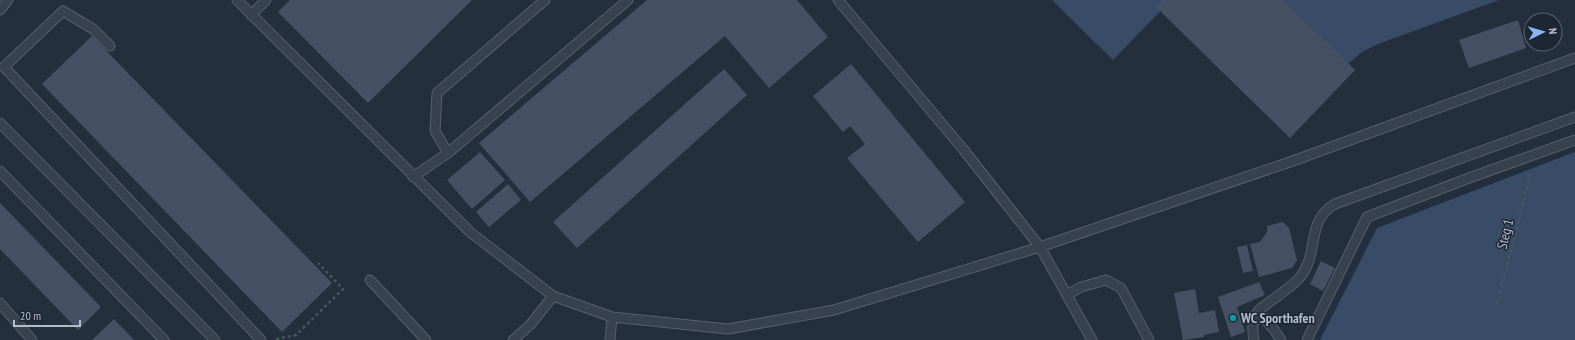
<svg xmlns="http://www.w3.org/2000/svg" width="1575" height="340" font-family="'PT Sans Narrow',sans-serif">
  <rect width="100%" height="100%" fill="#242f3e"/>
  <path fill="#394c67" d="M1052 0H1171L1113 60Z
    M1193 0H1499L1378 44 1362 52 1347 65Z
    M1575 152V340H1320L1377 228Z"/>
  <path fill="#455162" d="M290 0H472L368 103 278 12Z
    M647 0H797L828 37 769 88 725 36 530 202 479 143Z
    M1163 0H1283L1355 70 1290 138 1156 7Z
    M1518 20 1526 48 1469 68 1459 40Z
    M92 36 332 283 282 332 42 84Z
    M851 64 965 202 918 242 847 158 865 144 850 126 843 132 813 96Z
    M724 69 747 95 577 248 553 222Z
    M480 152 505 180 472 209 447 180Z
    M508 184 521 200 489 227 476 212Z
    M0 203 101 307 78 330 0 249Z
    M1283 222 1289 228 1297 260 1292 268 1259 277 1250 244 1260 242 1267 232V226Z
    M1247 245 1253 271 1243 273 1237 247Z
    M1321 261 1335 268 1323 291 1310 284Z
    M1259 282 1265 295 1237 307 1245 332 1231 337 1218 297Z
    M1195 289 1199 313 1215 310 1219 332 1204 335V337L1183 340 1174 293Z
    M114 319 134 340H92Z"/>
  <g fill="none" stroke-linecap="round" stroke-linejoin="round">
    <g stroke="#565f6c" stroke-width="11">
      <path id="service" d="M237 0 470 232 553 296 612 317 728 329 834 310 1040 247 1290 162 1575 58
        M545 0 437 93 435 131 448 153 628 0
        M838 0 963 149 1040 247 1092 340
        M0 10 8 0
        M251 15 266 0
        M110 46 93 29 63 11 4 67 261 340
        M0 123 215 340
        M0 171 164 340
        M413 177 448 153
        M370 280 426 340
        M1067 295 1081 287 1106 280 1121 288 1149 340
        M0 303 32 340
        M1258 311 1275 331 1281 340
        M513 340 530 325 553 296
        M610 340 612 317
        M1254 340C1252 329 1252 321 1258 311 1270 300 1292 288 1301 276 1319 253 1306 220 1335 204L1575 117
        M1307 340 1367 217 1469 178 1575 140"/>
    </g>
    <path stroke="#44595c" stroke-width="2.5" stroke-dasharray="3 3" stroke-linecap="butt" d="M1497 305 1531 172
      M276 339 296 335 343 289 318 263"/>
    <use href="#service" stroke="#38414e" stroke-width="9"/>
  </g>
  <circle fill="#0f9aa8" stroke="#1d2633" stroke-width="1.5" cx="1233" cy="318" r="4"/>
  <g text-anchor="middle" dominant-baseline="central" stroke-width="3" stroke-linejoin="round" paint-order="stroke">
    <g font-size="14" fill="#b4bcc9" stroke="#1d2633">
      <text transform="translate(1505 234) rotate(-76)">Steg 1</text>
    </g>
    <g font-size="14" font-weight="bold" fill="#b4bcc9" stroke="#1d2633" text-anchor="start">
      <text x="1241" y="318">WC Sporthafen</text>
    </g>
  </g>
  <g transform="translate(1543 32) rotate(85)"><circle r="19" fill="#1d2633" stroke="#59626f"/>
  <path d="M0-3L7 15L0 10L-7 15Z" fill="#8ab4f8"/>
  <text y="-6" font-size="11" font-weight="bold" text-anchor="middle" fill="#b4bcc9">N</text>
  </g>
  <path d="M14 320v6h66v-6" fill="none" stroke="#b4bcc9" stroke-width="2"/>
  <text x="20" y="320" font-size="12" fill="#b4bcc9" stroke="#1d2633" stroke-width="3" paint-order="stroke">20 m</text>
</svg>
